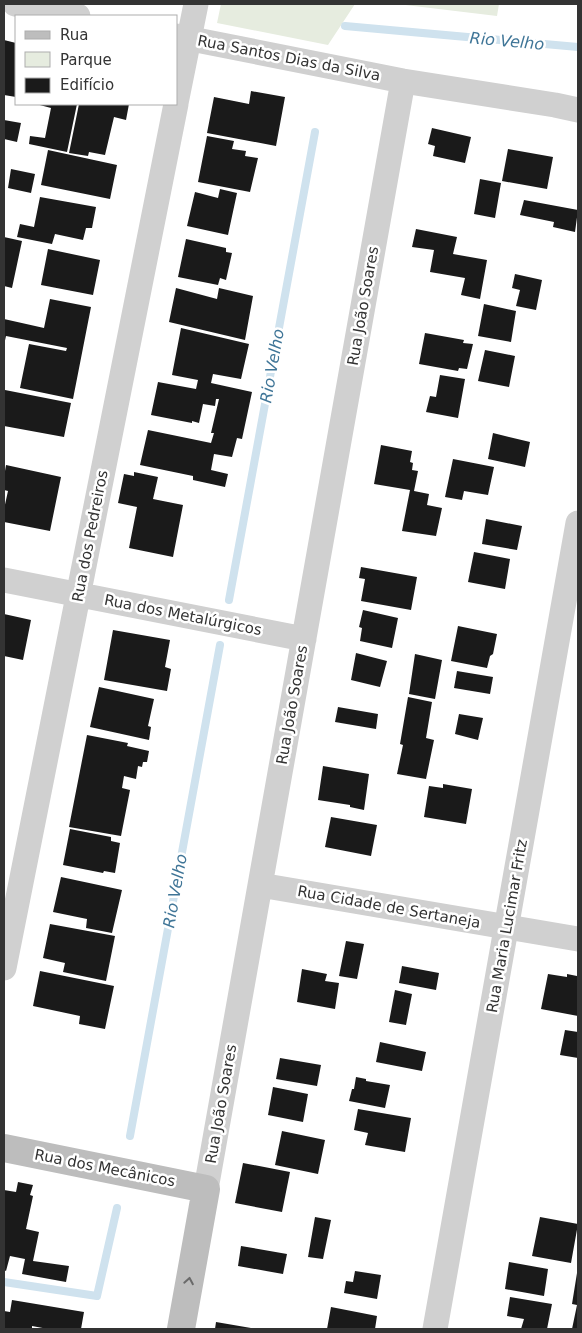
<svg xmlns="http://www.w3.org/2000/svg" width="582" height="1333" font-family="'DejaVu Sans',sans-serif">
  <rect width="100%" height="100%" fill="#fff"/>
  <path fill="#e6ecdf" d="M221 4H355L328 45 217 23Z
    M397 4H499L497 16Z"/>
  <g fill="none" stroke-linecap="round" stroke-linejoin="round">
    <path stroke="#cfe2ee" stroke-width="8" d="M345 26 578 47
      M229 600 315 132
      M130 1136 220 645
      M4 1282 97 1296 117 1208"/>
  </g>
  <path fill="#1a1a1a" d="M4 40 16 43V97L4 95Z
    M251 91 285 97 276 146 207 133 214 97 249 104Z
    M36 104H77L67 152 29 144 30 136 45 138 51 108Z
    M79 104H129L126 120 114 117 105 155 89 152 88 156 69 153Z
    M4 120 21 123 17 142 4 139Z
    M432 128 471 137 465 163 433 156 435 146 428 144Z
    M207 136 234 141 232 149 246 151 245 156 258 158 250 192 198 182Z
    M508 149 553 157 547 189 502 181Z
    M48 150 117 165 110 199 41 185Z
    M11 169 35 174 31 193 8 188Z
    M480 179 501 183 495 218 474 214Z
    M220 189 237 193 228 235 187 226 195 192 218 198Z
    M40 197 96 207 92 228H86L83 240 55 234 52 244 17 237 20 224 34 227Z
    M524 200 578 210 575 232 553 227 554 222 520 215Z
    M416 229 457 237 453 254 487 260 480 299 461 295 465 278 430 272 434 250 412 247Z
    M4 237 22 241 12 288 4 286Z
    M186 239 226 248V252L232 253 226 280 220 278 218 285 178 277Z
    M48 249 100 260 93 295 41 285Z
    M515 274 542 280 536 310 516 306 520 290 512 288Z
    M176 288 217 299 219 288 253 296 245 340 169 322Z
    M50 299 91 307 73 399 20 388 29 344 66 351 67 348 6 336 4 345V319L44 328Z
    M484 304 516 311 511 342 478 336Z
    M181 328 249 344 241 379 213 374 211 383 252 392 242 439 237 438 232 457 214 454 211 470 228 474 225 487 193 480V476L140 465 148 430 211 443 214 433H211L219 399H216L215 406 203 404 199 423 192 421V423L151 415 158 382 196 389 198 380 172 375Z
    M425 333 464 340 463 343 473 344 467 369 459 368 458 371 419 364Z
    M485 350 515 356 509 387 478 381Z
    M440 375 465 379 458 418 426 412 430 396 436 397Z
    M5 390 71 403 64 437 4 426V396Z
    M493 433 530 442 525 467 488 459Z
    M381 445 412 451 410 462 413 463 412 470 418 471 414 491 429 494 427 505 442 508 436 536 402 531 410 490 374 484Z
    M453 459 494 467 488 495 464 491 462 500 445 497Z
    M6 465 61 477 50 531 4 522V509L8 491 4 490V477Z
    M134 472 158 477 153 499 183 505 173 557 129 548 137 507 118 503 124 474 134 476Z
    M486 519 522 526 517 550 482 544Z
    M474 552 510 559 505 589 468 582Z
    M361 567 417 577 411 610 361 601 365 579 359 578Z
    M363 610 398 618 392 648 360 641 362 628 359 627Z
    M4 614 31 620 23 660 4 656Z
    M458 626 497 634 493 654 490 656 487 668 451 661Z
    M113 630 170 640 165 667 171 669 167 691 104 680Z
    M356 653 387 661 380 687 351 680Z
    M415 654 442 660 435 699 409 694Z
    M457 671 493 677 490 694 454 688Z
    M99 687 154 699 148 726 151 727 149 740 90 727Z
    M408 697 432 702 426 738 434 740 426 779 397 774 403 745 400 744Z
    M338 707 378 714 376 729 335 722Z
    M459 714 483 718 478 740 455 734Z
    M87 735 128 743 127 746 149 751 147 762H143L142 767 138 766 136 779 124 776 122 788 130 790 121 836 69 827Z
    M323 766 369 774 364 810 350 807V805L318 800Z
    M443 784 472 789 466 824 424 817 429 786 443 788Z
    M331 817 377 825 371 856 325 847Z
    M70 829 111 837V841L120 843 115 873 104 871 103 873 63 865Z
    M61 877 122 890 112 933 86 928 87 919 53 912Z
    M50 924 115 936 106 981 63 972 65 963 43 958Z
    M346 941 364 944 357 979 339 976Z
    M402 966 439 973 436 990 399 983Z
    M302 969 327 974 325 981 339 983 335 1009 297 1002Z
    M40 971 114 986 105 1029 79 1024 80 1016 33 1006Z
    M548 974 567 977V974L577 976 578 1016 541 1009Z
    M395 990 412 994 406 1025 389 1022Z
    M565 1030 578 1032V1058L560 1055Z
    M380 1042 426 1052 422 1071 376 1062Z
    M280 1058 321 1065 317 1086 276 1079Z
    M356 1077 366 1079V1081L390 1085 385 1108 349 1101 352 1089H354Z
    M273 1087 308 1094 303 1122 268 1115Z
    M358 1109 411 1118 405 1152 365 1145 368 1133 354 1130Z
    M282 1131 325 1140 318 1174 275 1165Z
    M243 1163 290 1172 282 1212 235 1203Z
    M18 1182 33 1185 30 1195 33 1196 26 1229 39 1232 33 1261 69 1266 66 1282 22 1274 25 1259 10 1256 6 1271 4 1270V1190L16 1192Z
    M315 1217 331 1220 323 1259 308 1257Z
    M540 1217 578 1224 571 1263 532 1256Z
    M241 1246 287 1254 283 1274 238 1266Z
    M509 1262 548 1269 544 1296 505 1289Z
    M355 1271 381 1275 377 1299 344 1293 346 1281 353 1282Z
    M577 1273H578V1329H572L577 1305 572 1304Z
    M510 1297 552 1304 547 1329H521L524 1319 507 1316Z
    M12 1300 84 1312 81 1329H48L32 1326V1329H4V1311L10 1312Z
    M331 1307 377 1316 375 1329H327Z
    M216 1322 251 1328V1329H215Z"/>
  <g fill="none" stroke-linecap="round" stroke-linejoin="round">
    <path stroke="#d0d0d0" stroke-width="25" d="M15 4 78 16
      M176 36 403 81 555 105 578 110
      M176 103 196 4
      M4 580 304 639
      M260 885 578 939
      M4 968 176 104
      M206 1189 403 81
      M435 1329 578 523"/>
    <path stroke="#bdbdbd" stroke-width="28" d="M4 1148 206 1189 181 1329"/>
  </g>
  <defs><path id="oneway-chevron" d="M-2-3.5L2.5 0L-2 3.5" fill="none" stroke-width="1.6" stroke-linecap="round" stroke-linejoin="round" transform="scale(1.25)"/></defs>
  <use stroke="#6a6a6a" href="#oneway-chevron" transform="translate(189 1281) rotate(-80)"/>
  <g text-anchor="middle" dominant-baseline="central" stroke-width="5" stroke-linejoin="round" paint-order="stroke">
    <g font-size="15" fill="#333" stroke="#fff">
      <text transform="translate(289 58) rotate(11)">Rua Santos Dias da Silva</text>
      <text transform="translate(363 306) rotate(-80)">Rua João Soares</text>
      <text transform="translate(90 536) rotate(-79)">Rua dos Pedreiros</text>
      <text transform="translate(183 615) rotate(11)">Rua dos Metalúrgicos</text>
      <text transform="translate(292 705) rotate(-80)">Rua João Soares</text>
      <text transform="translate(389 907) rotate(10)">Rua Cidade de Sertaneja</text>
      <text transform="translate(507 926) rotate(-80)">Rua Maria Lucimar Fritz</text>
      <text transform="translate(221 1104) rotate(-80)">Rua João Soares</text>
      <text transform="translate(105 1168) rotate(11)">Rua dos Mecânicos</text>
    </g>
    <g font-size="16" font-style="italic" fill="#3f7597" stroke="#fff">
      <text transform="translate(507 41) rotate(5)">Rio Velho</text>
      <text transform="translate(272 366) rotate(-80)">Rio Velho</text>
      <text transform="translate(175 891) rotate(-80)">Rio Velho</text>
    </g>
  </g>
  <rect width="582" height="1333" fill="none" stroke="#333333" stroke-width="10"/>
  <rect x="15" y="15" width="162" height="90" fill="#ffffff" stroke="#adadad"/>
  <rect x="25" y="31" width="25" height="8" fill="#bdbdbd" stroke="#adadad"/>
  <text x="60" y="40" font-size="15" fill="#333333">Rua</text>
  <rect x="25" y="52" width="25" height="15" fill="#e6ecdf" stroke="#adadad"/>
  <text x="60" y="65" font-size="15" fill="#333333">Parque</text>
  <rect x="25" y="78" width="25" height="15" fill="#1a1a1a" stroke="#adadad"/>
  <text x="60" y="90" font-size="15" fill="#333333">Edifício</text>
</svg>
